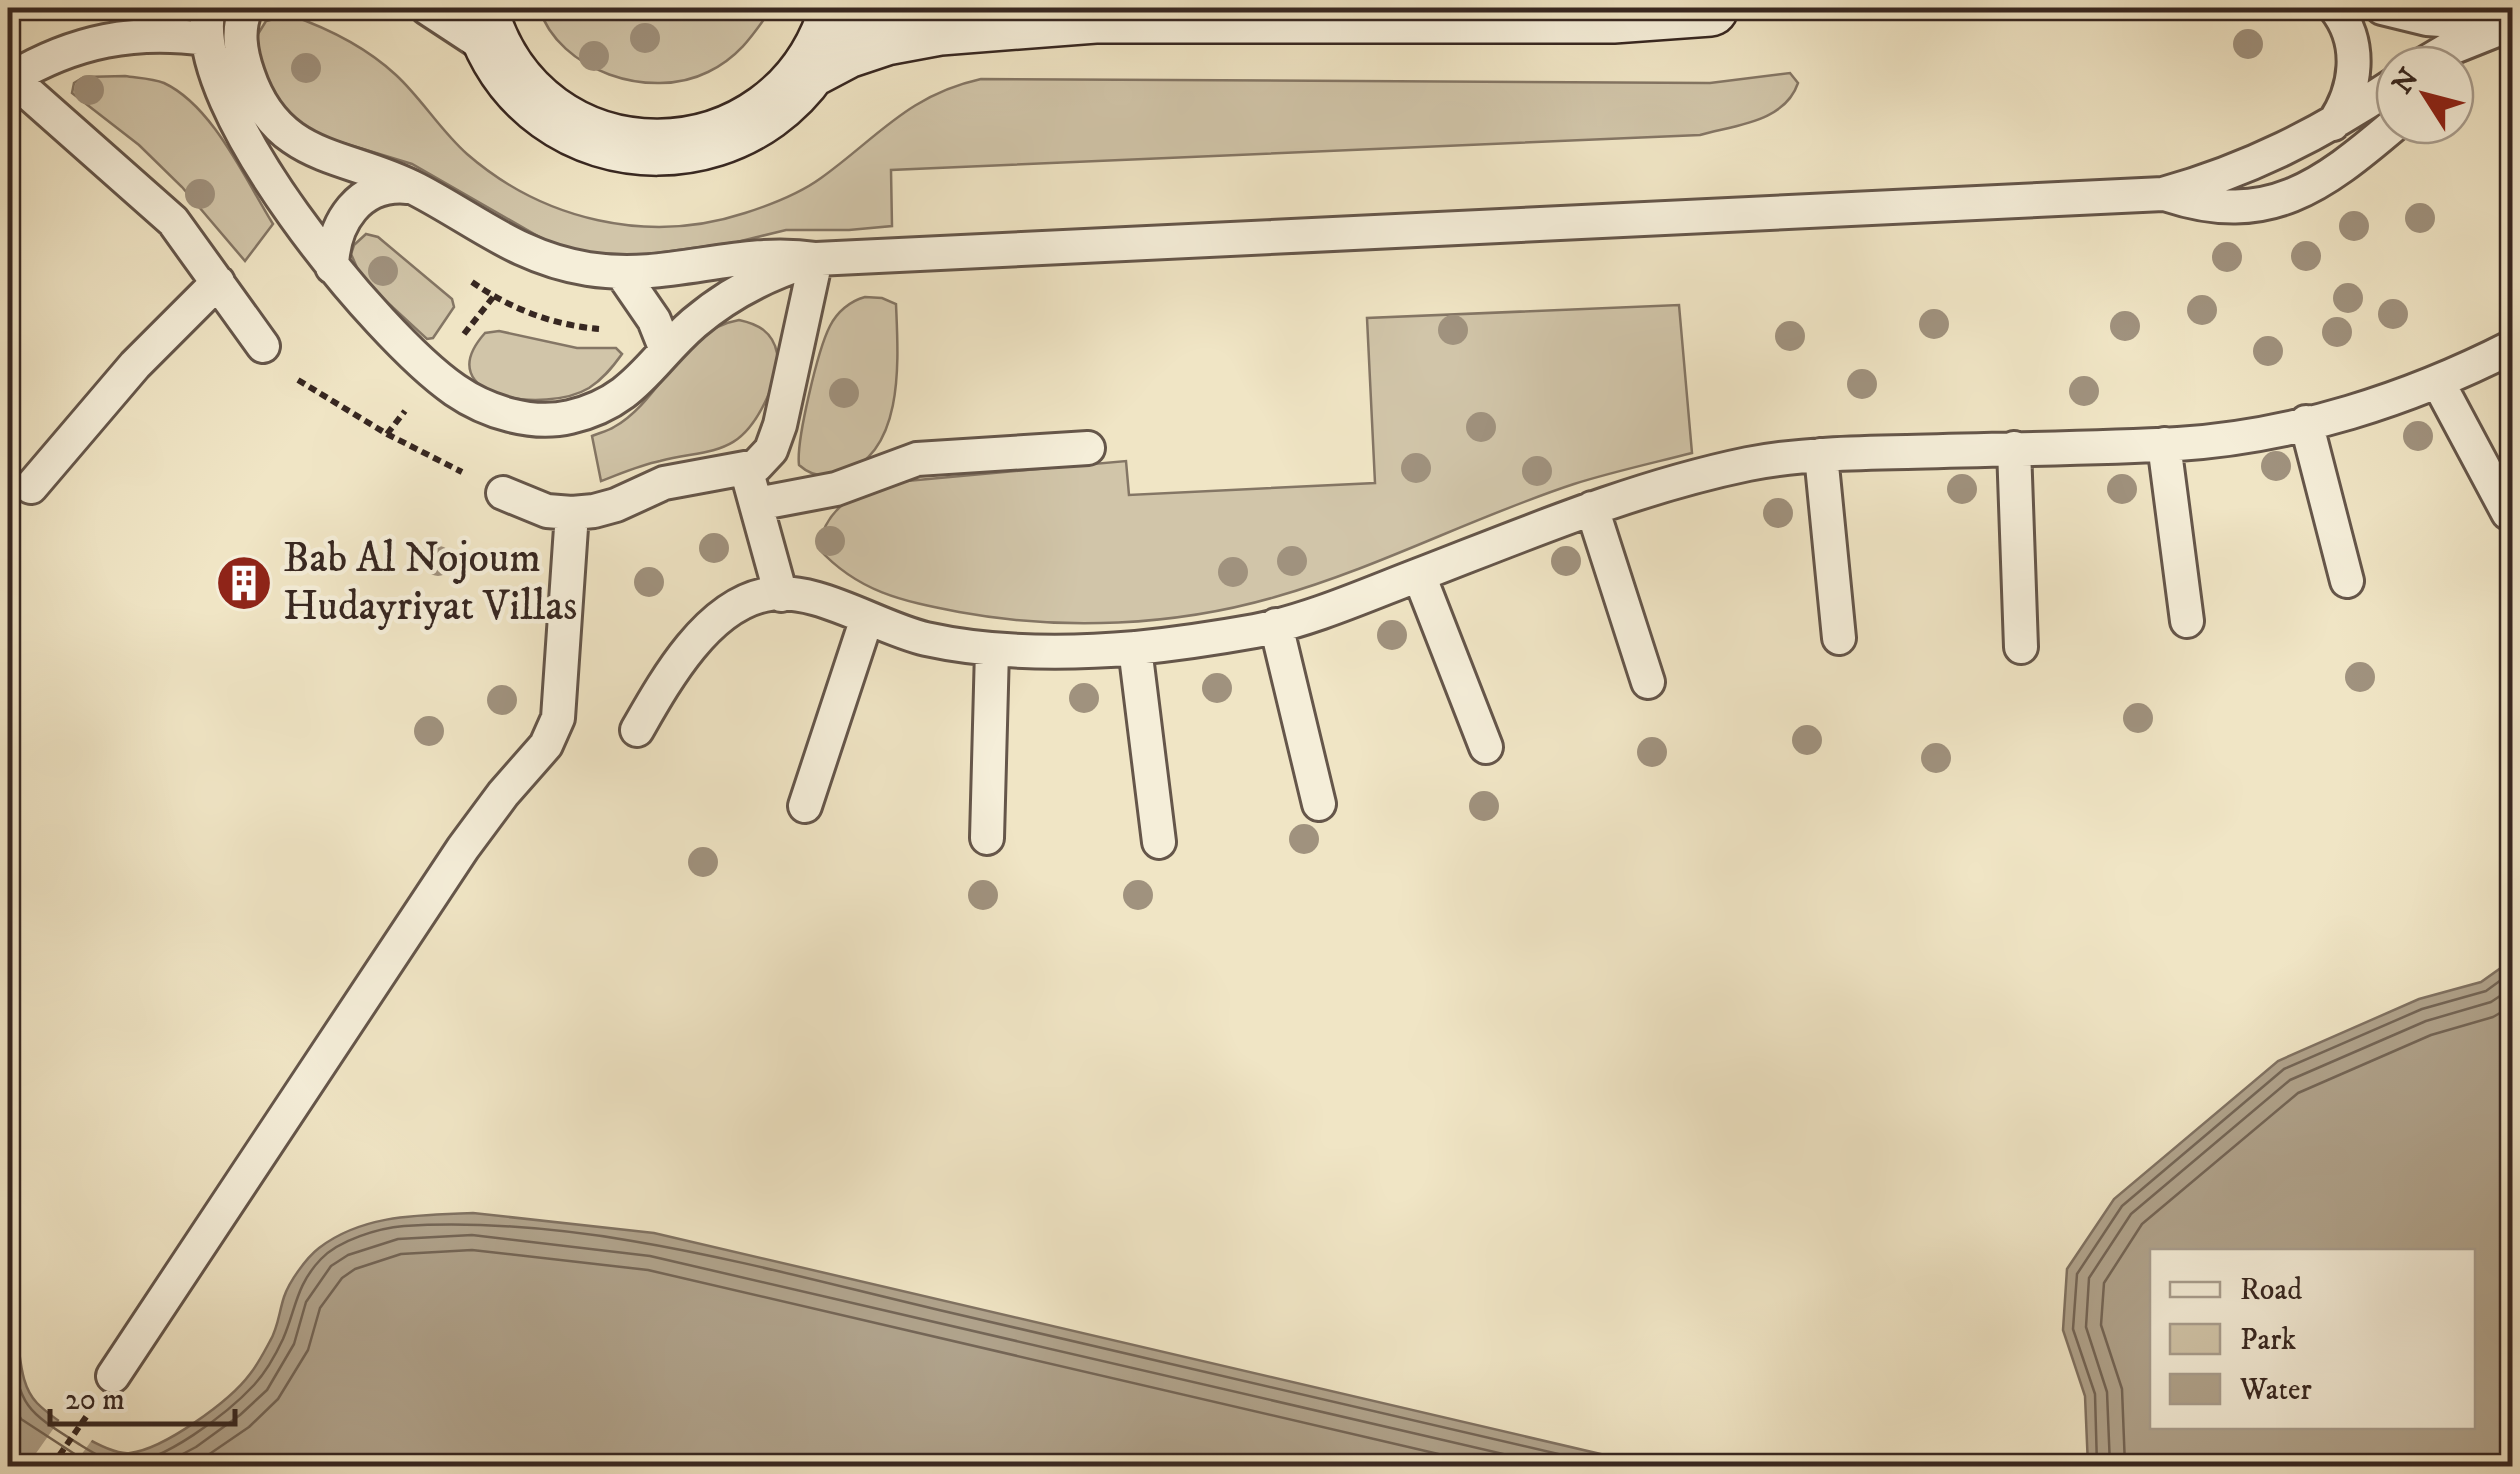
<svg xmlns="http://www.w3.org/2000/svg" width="2520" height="1474" font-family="'IM FELL DW Pica',serif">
  <rect width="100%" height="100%" fill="#f0e5c5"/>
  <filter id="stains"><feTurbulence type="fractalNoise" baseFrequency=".002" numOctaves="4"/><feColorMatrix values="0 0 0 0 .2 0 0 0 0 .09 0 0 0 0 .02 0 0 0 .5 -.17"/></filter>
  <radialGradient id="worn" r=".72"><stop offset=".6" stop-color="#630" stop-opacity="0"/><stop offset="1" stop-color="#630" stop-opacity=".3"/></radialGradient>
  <path fill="#d1c5a9" stroke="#847665" stroke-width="2.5" d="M539 8H772C753 35 739 57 708 72 650 101 559 71 539 8Z
    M290 15C327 28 367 48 396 75 422 99 440 130 467 154 543 220 648 245 745 213 770 205 799 194 821 178 877 138 908 95 981 79L1710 83 1790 73 1798 83C1785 122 1735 125 1700 135L891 170 892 226 849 230H786L737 242 634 256 593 255 550 243 412 164 317 135 291 117 263 84 256 53 258 34 266 21Z
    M125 76C138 78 152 78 164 83 213 106 245 179 273 224L245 261 182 187 139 145 72 93 74 83 84 77Z
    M366 234 378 237 452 299 454 307 433 338 427 339 362 279 351 254 354 245Z
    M865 297 882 298 896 304C898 356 906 451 843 473 827 478 811 476 799 465 796 441 818 349 830 326 837 312 850 301 865 297Z
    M1679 305 1692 453C1653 463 1612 472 1574 484 1473 517 1378 568 1275 597 1175 626 1062 631 959 612 902 601 858 592 818 548 826 509 850 496 885 483L1126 461 1129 495 1375 483 1367 318Z
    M739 320C758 324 773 332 777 353 779 368 773 385 767 398 740 457 714 448 660 461 640 465 620 474 601 481L592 436C599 433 608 431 614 427 662 400 680 330 739 320Z
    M499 331 577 348H616L622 354C612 368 603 379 589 388 546 414 427 398 485 333Z"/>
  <path fill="#b1a48d" stroke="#807262" stroke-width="2.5" fill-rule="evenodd" d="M2512 960V1466H2088L2085 1396 2063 1330 2067 1269 2114 1199 2278 1061 2419 999 2481 982ZM2152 1252H2472V1426H2152Z
    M473 1213 654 1233 1652 1466H8V1309C24 1337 14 1379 37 1403 53 1419 108 1456 130 1453 164 1449 230 1401 250 1374 258 1364 264 1352 270 1341 278 1328 279 1312 284 1297 289 1282 306 1258 319 1248 363 1214 421 1215 473 1213Z"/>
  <path fill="#f0e5c5" d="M63 1415 95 1436 92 1440 73 1466H27Z"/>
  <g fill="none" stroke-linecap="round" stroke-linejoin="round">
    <path stroke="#746657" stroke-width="2.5" d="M8 1343C23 1410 23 1409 82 1446 95 1454 108 1462 124 1463 161 1465 229 1412 254 1385 265 1373 276 1354 283 1339 296 1309 296 1285 321 1259 339 1240 379 1228 404 1226 586 1215 764 1269 939 1310 1163 1362 1387 1414 1610 1466
      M8 1397 21 1419 93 1466
      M160 1466 196 1447 240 1415 267 1390 294 1344 306 1302 331 1266 348 1255 398 1239 472 1235 650 1256 1555 1466
      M192 1466 249 1427 278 1399 308 1350 320 1308 342 1278 355 1269 401 1254 472 1250 648 1270 1490 1466
      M2097 1466 2095 1394 2073 1329 2077 1274 2122 1206 2284 1069 2422 1009 2486 991 2512 972
      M2110 1466 2107 1392 2086 1327 2089 1278 2131 1214 2290 1080 2426 1021 2491 1002 2512 988
      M2125 1466 2122 1389 2101 1325 2104 1283 2142 1224 2298 1093 2431 1035 2493 1017 2512 1006"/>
    <g stroke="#65564a" stroke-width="38">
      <path id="service" d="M209 8C185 104 378 337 455 390 487 412 532 426 570 417 635 402 650 361 694 323 728 294 765 275 806 262
        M246 8C237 30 240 51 248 74 278 163 347 153 416 189 476 220 518 258 588 269 670 282 735 247 816 259L2163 194C2249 170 2322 133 2395 84
        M427 8 494 52
        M2382 8 2427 19 2512 25
        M2422 65 2449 49 2499 29
        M8 75 173 221 263 346
        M12 78C74 41 135 29 206 39
        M2333 124C2357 89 2363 43 2335 8
        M2168 195C2268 228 2322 186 2395 124
        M332 267C333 223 359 182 408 187
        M621 272 654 320 666 350
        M2438 382 2508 513
        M2306 422 2347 581
        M2164 444 2187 621
        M2014 448 2021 647
        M1821 455 1839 638
        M750 483 781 595
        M31 487 135 365 218 282
        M503 493 547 511 572 513 594 511 616 505 664 483 756 466 771 450 780 425 816 259
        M757 504 836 489 917 459 1088 448
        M1592 508 1648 682
        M1419 575 1486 747
        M1276 625 1319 804
        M1135 648 1159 842
        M637 730C664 683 705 608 764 595 815 584 877 628 926 639 994 654 1067 654 1136 648 1175 644 1216 638 1255 631 1310 620 1364 596 1416 576 1525 534 1632 488 1748 464 1800 454 1854 453 1907 452 1997 449 2088 449 2178 444 2293 437 2410 399 2512 347
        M805 806 867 618
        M987 838 992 650
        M113 1376 463 848 503 794 546 745 558 718 572 513"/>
    </g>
    <g stroke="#372721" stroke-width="60">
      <path id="secondary" d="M479 8C530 195 785 192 838 8
        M811 69 847 50 886 37 940 27 1095 15H1613L1710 8"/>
    </g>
    <path stroke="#372721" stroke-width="6" stroke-dasharray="8 5" stroke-linecap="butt" d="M472 282C511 309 553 325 599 329
      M464 334 494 296
      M298 380 387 434 462 472
      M387 434 405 411
      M52 1466 88 1414"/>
    <use href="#service" stroke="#f5eed9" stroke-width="32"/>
    <use href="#secondary" stroke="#f5eed9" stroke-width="55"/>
  </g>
  <g fill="#a0927e">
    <circle cx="645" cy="38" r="15"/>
    <circle cx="2248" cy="44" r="15"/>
    <circle cx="594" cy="56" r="15"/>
    <circle cx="306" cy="68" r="15"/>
    <circle cx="89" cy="90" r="15"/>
    <circle cx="200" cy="194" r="15"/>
    <circle cx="2420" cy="218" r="15"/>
    <circle cx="2354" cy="226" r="15"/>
    <circle cx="2306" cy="256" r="15"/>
    <circle cx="2227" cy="257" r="15"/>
    <circle cx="383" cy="271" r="15"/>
    <circle cx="2348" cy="298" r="15"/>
    <circle cx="2202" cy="310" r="15"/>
    <circle cx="2393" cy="314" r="15"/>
    <circle cx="1934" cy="324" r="15"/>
    <circle cx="2125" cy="326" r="15"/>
    <circle cx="1453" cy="330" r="15"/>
    <circle cx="2337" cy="332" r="15"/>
    <circle cx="1790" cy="336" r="15"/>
    <circle cx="2268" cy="351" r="15"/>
    <circle cx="1862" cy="384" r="15"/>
    <circle cx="2084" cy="391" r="15"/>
    <circle cx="844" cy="393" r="15"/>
    <circle cx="1481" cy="427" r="15"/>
    <circle cx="2418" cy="436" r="15"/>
    <circle cx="2276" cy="466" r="15"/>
    <circle cx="1416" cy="468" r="15"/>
    <circle cx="1537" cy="471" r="15"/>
    <circle cx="1962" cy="489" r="15"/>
    <circle cx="2122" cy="489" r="15"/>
    <circle cx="1778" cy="513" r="15"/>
    <circle cx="830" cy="541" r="15"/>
    <circle cx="714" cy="548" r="15"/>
    <circle cx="438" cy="561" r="15"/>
    <circle cx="1292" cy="561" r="15"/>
    <circle cx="1566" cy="561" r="15"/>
    <circle cx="1233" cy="572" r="15"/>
    <circle cx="649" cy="582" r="15"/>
    <circle cx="1392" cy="635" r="15"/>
    <circle cx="2360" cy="677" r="15"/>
    <circle cx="1217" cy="688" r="15"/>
    <circle cx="1084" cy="698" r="15"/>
    <circle cx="502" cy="700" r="15"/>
    <circle cx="2138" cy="718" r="15"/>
    <circle cx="429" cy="731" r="15"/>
    <circle cx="1807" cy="740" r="15"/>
    <circle cx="1652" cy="752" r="15"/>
    <circle cx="1936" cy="758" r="15"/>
    <circle cx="1484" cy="806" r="15"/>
    <circle cx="1304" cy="839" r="15"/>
    <circle cx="703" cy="862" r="15"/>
    <circle cx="983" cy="895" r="15"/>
    <circle cx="1138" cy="895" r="15"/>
  </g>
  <defs>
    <g id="building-disc" transform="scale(2.875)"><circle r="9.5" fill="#8f2418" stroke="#f5eed9"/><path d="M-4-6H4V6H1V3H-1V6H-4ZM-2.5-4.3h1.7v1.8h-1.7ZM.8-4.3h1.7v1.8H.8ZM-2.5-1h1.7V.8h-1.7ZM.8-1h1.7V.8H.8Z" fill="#fff"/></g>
  </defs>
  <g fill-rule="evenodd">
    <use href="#building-disc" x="244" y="583"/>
  </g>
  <g text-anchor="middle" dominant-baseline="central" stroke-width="9" stroke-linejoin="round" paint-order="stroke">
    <g font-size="42" fill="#372721" stroke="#f5eed9" text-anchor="start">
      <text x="283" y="559">Bab Al Nojoum<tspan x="283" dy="48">Hudayriyat Villas</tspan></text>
    </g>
  </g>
  <rect width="2520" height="1474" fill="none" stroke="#f0e5c5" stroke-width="40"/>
  <rect x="10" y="10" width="2500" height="1454" fill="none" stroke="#372721" stroke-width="5"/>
  <rect x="20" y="20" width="2480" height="1434" fill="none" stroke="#372721" stroke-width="2.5"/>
  <rect x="2150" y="1249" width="325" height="180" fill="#f5eed9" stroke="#a99e8f" stroke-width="2.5"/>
  <rect x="2170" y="1282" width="50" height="15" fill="#f5eed9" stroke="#a99e8f" stroke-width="2.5"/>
  <text x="2240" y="1299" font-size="30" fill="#372721">Road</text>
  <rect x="2170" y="1324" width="50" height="30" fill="#d1c5a9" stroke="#a99e8f" stroke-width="2.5"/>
  <text x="2240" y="1349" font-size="30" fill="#372721">Park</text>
  <rect x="2170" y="1374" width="50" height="30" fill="#b1a48d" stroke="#a99e8f" stroke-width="2.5"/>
  <text x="2240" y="1399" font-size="30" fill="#372721">Water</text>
  <g transform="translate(2425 95) rotate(306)"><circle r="48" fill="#f5eed9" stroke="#a99e8f" stroke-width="2.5"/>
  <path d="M0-8L18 38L0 25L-18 38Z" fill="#8f2418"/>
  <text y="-15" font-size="28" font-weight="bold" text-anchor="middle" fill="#372721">N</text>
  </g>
  <path d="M50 1409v15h185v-15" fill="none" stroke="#372721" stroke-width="5"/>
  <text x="65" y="1409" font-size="30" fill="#372721" stroke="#f5eed9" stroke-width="8" paint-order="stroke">20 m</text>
  <rect width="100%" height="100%" filter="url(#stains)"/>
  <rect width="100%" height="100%" fill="url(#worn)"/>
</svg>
